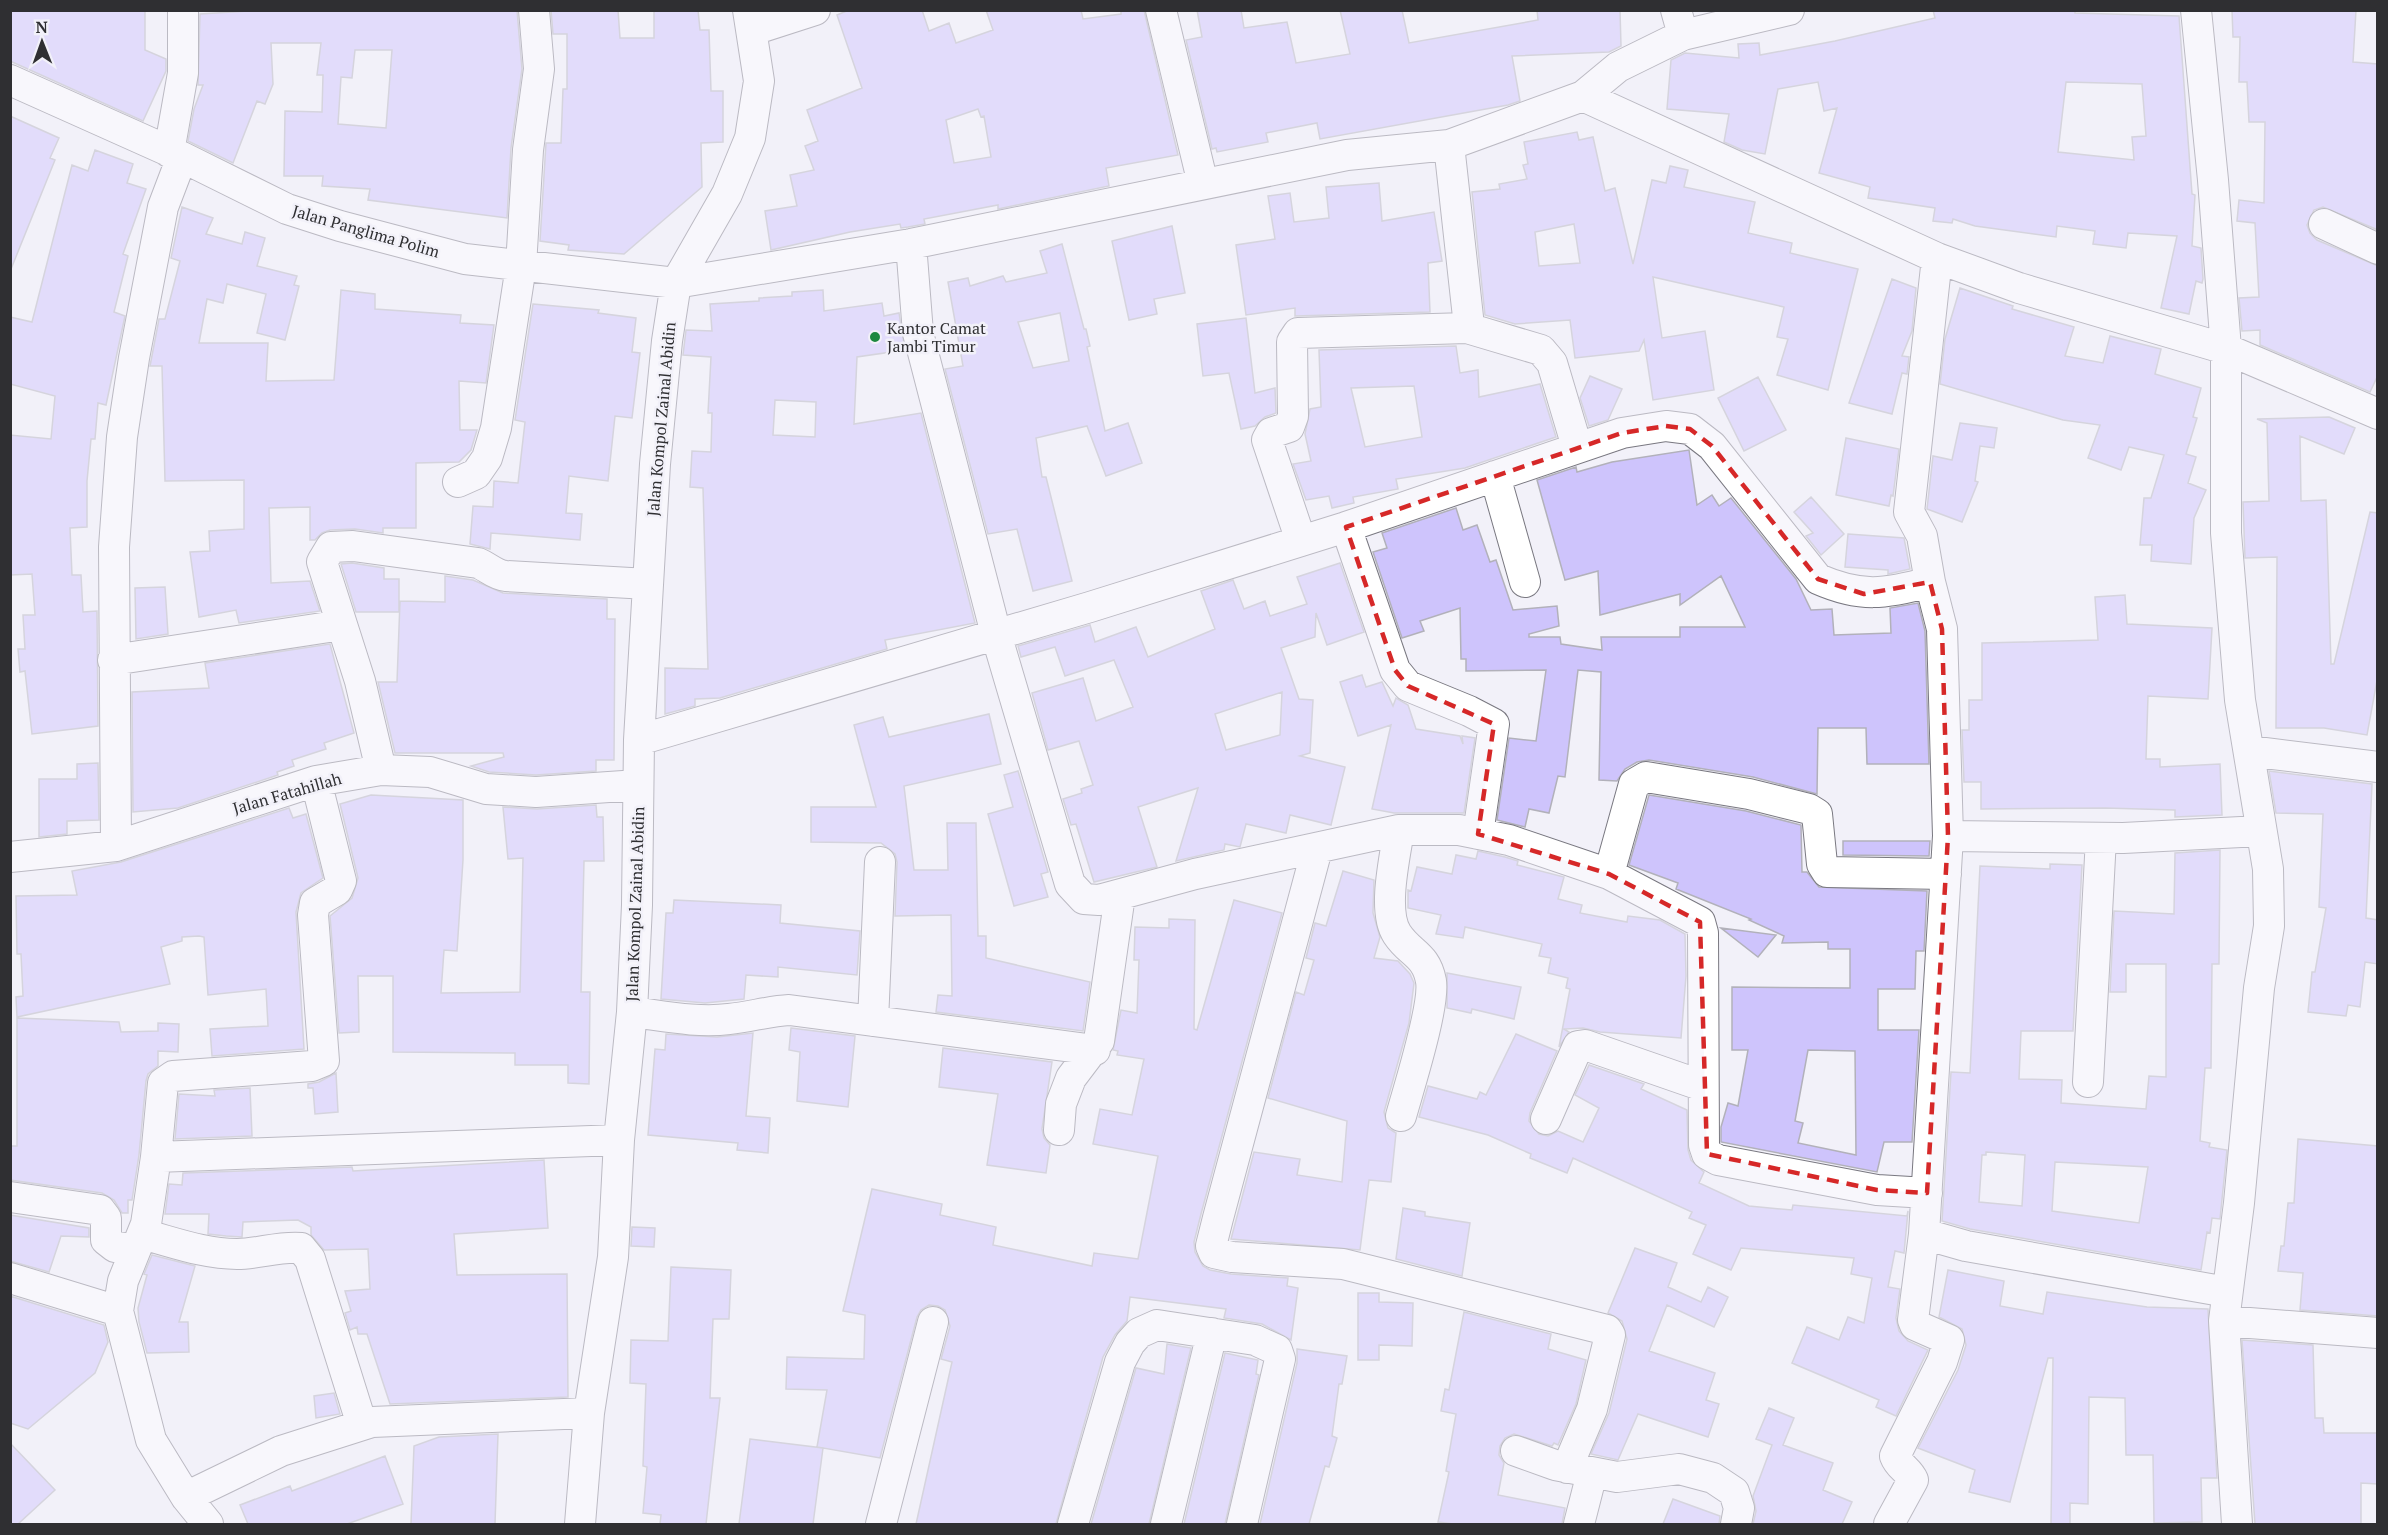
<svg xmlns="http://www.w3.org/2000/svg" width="2388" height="1535" font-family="'PT Serif',serif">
  <rect width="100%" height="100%" fill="#f2f1f9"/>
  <path fill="#cec4fc" stroke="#b2b1ba" stroke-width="1.5" fill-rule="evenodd" d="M10 10H145V50L166 59V71L143 121 10 61Z
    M264 10H517L522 69 511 148 507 218 368 200 370 189 322 186 323 176H284L285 111 322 112 323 75H317L321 43H271L273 84 265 104 257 101 233 163 188 141 194 109 203 85H198L200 14ZM355 50H392L386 128 338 124 341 77 352 78Z
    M551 10H618L620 38H654V10H698L700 30H709L711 91H723V142L701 143 702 187 624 254 568 250 569 245 540 241 546 143H561L563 89H567V34H553Z
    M849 10H922L929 31 949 23 956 43 993 30 986 10H1081L1083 19 1121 14V10H1144L1178 155 1106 168 1109 186 998 209V205L924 219 925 224 908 227 901 228 900 224 850 232 771 250 765 211 797 206 790 175 814 170 805 146 818 141 807 110 862 88 837 15ZM978 109 981 117 984 116 991 157 954 163 946 120Z
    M1197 10H1241L1244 28 1287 22 1296 63 1350 54 1340 10H1402L1409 43 1538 20 1537 10H1620L1621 46 1609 52 1512 56 1520 101 1508 105 1320 139 1317 123 1266 133 1268 142 1217 152 1216 148 1212 149 1186 40 1202 37Z
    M1933 10H2075V13L2179 16 2192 194 2195 195 2192 246 2201 248 2203 279 2202 283 2196 281 2189 314 2161 308 2177 236 2128 233 2126 248 2093 244 2095 231 2057 226 2056 237 1975 226 1953 219 1952 223 1933 221 1935 208 1868 198 1870 187 1819 173 1837 108 1824 111 1818 82 1778 89 1765 154 1742 150 1724 142 1729 114 1667 109 1671 60 1685 53 1739 58 1738 44 1759 43 1760 55 1835 41 1935 18ZM2066 82 2142 84 2146 136 2132 137 2134 160 2058 152Z
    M2232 10H2356L2353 62 2378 64V230L2323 207 2314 210 2307 225 2310 233 2317 240 2378 266V375L2370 392 2260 345V330L2242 331 2239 298 2259 297 2255 223 2237 221 2239 200 2264 203 2265 122H2249L2247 82H2239L2240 37H2233Z
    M10 116 59 138 50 158 55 160 11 269Z
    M1577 132 1579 140 1593 137 1605 191 1615 188 1633 264 1652 180 1666 183 1670 166 1688 170 1684 187 1755 202 1748 233 1792 243 1790 253 1858 269 1828 390 1777 375 1788 339 1777 337 1784 307 1653 277 1662 338 1705 331 1714 390 1653 400 1644 340 1639 351 1575 358 1570 320 1515 324 1485 315 1472 192 1500 189 1499 184 1527 179 1523 165 1528 164 1524 142ZM1574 224 1580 263 1539 266 1535 232Z
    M95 150 133 164 127 183 146 189 123 254 128 256 114 312 125 316 106 405 98 403 95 439H91L87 481V527L70 528 72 575H81L83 612 97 611 98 726 32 734 25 671 20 672 18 649H25L23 615H35L32 574 10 575V435L51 439 55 396 10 384V317L32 322 72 165 88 171Z
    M1379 183 1382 221 1434 212 1442 261 1428 263 1430 312 1295 316V308L1246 315 1236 245 1275 239 1268 196 1290 193 1294 222 1329 218 1326 187Z
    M182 207 213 218 206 234 242 244 245 232 265 238 257 266 297 276 294 285 299 286 285 340 257 333 266 294 227 284 223 303 207 299 199 343H268L266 381 334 380 341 290 375 294V309L461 315 460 323 494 325 486 383 459 381 460 430H477L471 450 459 462 416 463V528H383V533L355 529 330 530 322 533 315 540H310V507L269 508 271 583 310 581 320 611 239 623 236 610 199 617 190 552 210 551 209 531 244 529V480L165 481 162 366H150L159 319H165L180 261 171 258Z
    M1172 226 1185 293 1154 299 1157 314 1129 320 1112 241Z
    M1062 244 1084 329H1086L1090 346 1087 347 1105 431 1128 423 1142 463 1106 476 1087 426 1036 438 1042 477H1046L1072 581 1033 591 1017 529 988 534 945 369 963 366 948 282 968 278 970 286 1003 276 1006 282 1047 273 1040 251ZM1060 313 1069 361 1033 368 1018 322Z
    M1892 279 1916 288 1912 331 1902 356 1909 357 1907 374 1902 373 1892 414 1849 403Z
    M1960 288 2013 306 2012 309 2074 327 2065 356 2103 363 2110 336 2161 349 2155 374 2201 388 2193 417 2197 418 2186 454 2196 457 2188 483 2206 490 2194 518 2191 564 2151 561 2152 545H2140L2144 498H2151L2164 455 2129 447 2121 470 2088 458 2100 425 2063 420 1940 384 1945 339Z
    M823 290 824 311 882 303 884 316 899 313 905 350 857 357 854 424 921 413 975 623 885 640 887 649 720 698 695 699V706L665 714V668L708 669 703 488 690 487 692 451 711 452 712 413H708L711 357 683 355 686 330 712 331 710 304 759 301V298L792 296V292ZM775 400 816 402 815 437 773 435Z
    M533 304 599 310 598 313 636 318 632 352 640 353 632 418 615 416 608 481 569 476 566 513 582 514 580 540 491 533 490 549 470 544 473 506 493 507 494 481 518 483 525 422 515 420Z
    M1246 318 1255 393 1275 388 1276 413 1265 417 1255 426 1241 429 1229 373 1203 376 1197 324Z
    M1456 346 1460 373 1478 370 1479 397 1540 384 1556 437 1465 468 1396 479 1398 489 1353 497 1354 503 1332 508 1329 496 1306 500 1293 464 1311 461 1305 434 1310 409 1321 407 1319 350ZM1414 386 1422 437 1365 447 1351 388Z
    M1590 376 1622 389 1608 420 1589 426 1580 398Z
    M1758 377 1786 430 1744 451 1718 398Z
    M2329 417 2355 428 2344 454 2300 436 2301 501 2326 500 2331 664H2334L2370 512 2378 513V675L2367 735 2324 728H2276L2277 557 2245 558 2243 502 2269 501 2267 423 2257 419Z
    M1960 423 1997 428 1994 448 1980 446 1975 481 1978 482 1962 522 1927 509 1933 456 1952 460Z
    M1846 438 1899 449 1893 496 1891 495 1889 506 1836 495Z
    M1689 450 1697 505 1712 495 1719 506 1731 498 1796 579 1811 610 1832 609 1834 635 1891 633 1890 608 1918 603 1925 631 1929 764H1867L1866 728H1818L1817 794 1753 777 1649 760 1637 762 1625 769 1617 781 1599 780 1601 672 1578 670 1565 777 1558 776 1549 813 1529 809 1525 827 1497 820 1509 738 1536 741 1546 670 1466 671V659H1461L1460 608 1420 621 1424 631 1402 638 1373 552 1387 548 1382 533 1456 508 1463 530 1477 525 1490 562 1496 560 1513 610 1557 606 1559 626 1529 634V637H1560L1561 644 1602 650 1601 637H1680V627H1745L1721 576 1680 605V594L1600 615 1598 571 1565 580 1537 480 1576 467 1577 472 1612 462Z
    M1811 497 1844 534 1821 555 1806 536 1813 533 1794 512Z
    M1848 534 1904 538 1910 569 1888 574V570L1845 567Z
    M352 563 384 568V579H399V612H356L341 564Z
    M1340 563 1364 632 1327 645 1316 613 1315 637 1281 648 1299 699 1313 700 1310 753 1300 756 1345 767 1331 825 1290 815 1286 833 1246 824 1240 847 1225 844 1224 850 1176 861 1198 788 1138 807 1157 867 1094 882 1076 824 1071 825 1063 799 1082 793 1081 789 1093 785 1079 741 1048 750 1032 693 1083 678 1096 721 1133 707 1114 660 1065 676 1055 647 1021 657 1018 646 1090 625 1095 642 1136 627 1148 657 1215 629 1201 591 1233 580 1244 609 1265 601 1270 616 1307 604 1297 577ZM1282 692 1280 735 1226 750 1215 714Z
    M445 576 473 580 503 593 607 599V619H615L614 760H596V771L536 775 489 772 471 766 504 757 503 753H395L378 682H397L400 601 445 602Z
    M165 587 168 634 136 639 135 588Z
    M2125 595 2127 624 2212 628 2208 699 2148 696 2146 759H2160V767L2220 764 2222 815 2175 817V810L2105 808 1981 809V782H1964L1962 730H1969V700H1982V643L2098 640 2095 597Z
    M330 644 354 733 324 743 326 749 292 760 294 766 277 772 278 775 178 808 133 812 132 692 209 688 205 663Z
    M1362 675 1366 687 1382 682 1393 706 1396 698 1408 705 1416 729 1460 736 1463 744 1462 736 1475 738 1464 813H1394L1372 809 1391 725 1358 736 1340 682Z
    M989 714 1001 764 904 786 914 870H948L947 823H976L978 936H986V958L1090 982 1083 1031 936 1012 938 995 952 996 951 915 895 916 897 862 895 854 881 843 811 842V807H876L854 725 883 717 889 737Z
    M98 763 99 820 67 821V834L39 837V779H77V764Z
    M1018 771 1048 872 1041 874 1048 897 1014 906 988 814 1013 807 1004 775Z
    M2269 771 2372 784 2366 918 2378 920V964L2365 962 2360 1007 2348 1005 2346 1016 2308 1012 2312 972H2315L2326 908 2319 907 2323 814 2276 813Z
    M371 795 463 800V860L457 951 444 950 441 993 520 992 523 858 508 859 503 807 537 809 596 805 597 817H603L604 861H584L581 992H590L589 1084 568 1083V1065H515V1053L393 1052V976H358L359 1032 339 1033 330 916 352 898 358 878 340 804Z
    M1649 795 1746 811 1801 825 1802 872H1807L1819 887 1927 891 1924 951H1916L1915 989H1878V1030H1919L1912 1142H1884L1877 1172 1721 1142V1127L1728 1103 1738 1106 1748 1050H1732V987L1850 988V949H1828V942L1782 943 1784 936 1749 920 1751 919 1676 889 1678 883 1629 865ZM1808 1050 1855 1051 1856 1155 1798 1143 1803 1123 1795 1121Z
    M289 808 293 818 306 814 323 878 301 893 296 912 304 1049 212 1056 210 1029 268 1026 266 989 208 995 204 937 199 936 182 937V941L161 947 170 984 17 1017 16 997 23 996 21 954H17L16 896 77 895 72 871 121 862Z
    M1843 841H1930L1929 856 1843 855Z
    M2220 850 2219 964H2212L2211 1068H2205L2200 1141 2210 1143 2209 1147 2227 1150 2220 1219 2212 1218 2210 1233 2207 1232 2201 1270 1970 1229 1942 1221 1951 1072 1970 1073 1980 866 2050 869V864L2082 865 2073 1031H2021L2019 1079 2062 1080 2061 1103 2146 1109 2149 1076 2166 1077V964H2126V992H2110L2114 911 2174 914 2175 853ZM1986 1152 2025 1155 2022 1206 1979 1202 1982 1155H1986ZM2055 1162 2148 1167 2139 1223 2052 1211Z
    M1478 851 1505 857 1518 861 1517 865 1564 877 1558 899 1582 905 1580 913 1627 922 1628 916 1660 920 1685 934 1686 976 1681 1038 1600 1032 1583 1028 1564 1029 1569 1032 1559 1047 1570 989 1566 988 1568 978 1548 973 1551 958 1539 956 1542 944 1465 927 1463 938 1436 934 1441 915 1408 908V890L1411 891 1417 867 1452 874 1456 855 1476 859Z
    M1343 871 1374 880 1373 913 1380 937 1374 958 1398 961 1410 974 1414 983 1409 1023 1384 1112 1388 1128 1396 1133 1391 1182 1369 1180 1360 1250 1231 1239 1254 1152 1300 1159 1297 1175 1342 1182 1347 1121 1268 1098 1296 992 1304 995 1314 960 1306 958 1315 923 1326 926Z
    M674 900 781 905 780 923 860 931 857 975 778 967V977L746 975 744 999 705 1003 661 999 666 913H673Z
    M1234 900 1282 913 1201 1214 1194 1242 1195 1252 1203 1266 1210 1270 1231 1274 1288 1278 1287 1286 1298 1288 1291 1340 1262 1324 1224 1318 1226 1309 1130 1297 1127 1321 1115 1335 1103 1357 1056 1524H916L952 1362 941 1359 950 1326 945 1310 938 1306 929 1305 921 1310 917 1317 880 1458 817 1447 827 1390 786 1389 787 1357 864 1359 865 1315 843 1311 872 1189 942 1204 940 1215 996 1227 993 1245 1092 1266 1094 1253 1138 1259 1158 1156 1093 1144 1100 1109 1132 1115 1144 1059 1117 1055 1118 1051 1113 1050 1121 1010 1137 1013 1139 960H1134L1135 927 1169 928V919L1195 920 1194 1029 1197 1030Z
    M1721 928 1776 935 1758 957Z
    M1447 973 1521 987 1514 1019 1472 1009 1471 1013 1447 1008Z
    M17 1018 119 1022 121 1032 158 1031V1023L179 1024 178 1052 158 1051V1066L148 1074 146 1081 139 1155 132 1200H128V1213H122L114 1200 102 1193 10 1180V1146H17Z
    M791 1028 855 1036 848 1107 797 1101 800 1052 789 1050Z
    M753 1033 746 1116 770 1118 768 1153 737 1150 738 1143 648 1135 655 1049 665 1050 666 1034 717 1037Z
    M1516 1034 1557 1051 1530 1113 1529 1121 1539 1134 1548 1136 1558 1131 1583 1142 1599 1108 1575 1095 1589 1065 1644 1084 1641 1089 1687 1110 1688 1150 1691 1160 1704 1172 1699 1183 1749 1206 1792 1210 1793 1205 1907 1216 1908 1211 1904 1253 1895 1251 1888 1287 1900 1289 1896 1318 1899 1331 1908 1341 1928 1350 1896 1416 1876 1407 1879 1400 1792 1363 1807 1327 1839 1340 1848 1317 1864 1323 1872 1278 1851 1274 1854 1258 1741 1248 1731 1270 1693 1254 1706 1225 1689 1218 1692 1212 1573 1158 1567 1173 1530 1158 1531 1154 1488 1135 1419 1117 1428 1086 1477 1099 1480 1092 1486 1095Z
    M943 1048 1052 1062 1042 1129 1044 1138 1050 1145 1046 1173 987 1165 998 1094 939 1087Z
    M336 1073 338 1112 315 1114 313 1088H308V1084L319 1082Z
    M250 1088 252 1136 175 1139 179 1094 215 1096 214 1090Z
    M2298 1139 2378 1146V1316L2300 1310 2303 1273 2278 1271 2281 1246H2284L2288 1203H2294Z
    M544 1160 548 1228 454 1234 457 1275 567 1274 568 1397 390 1404 367 1334H358L357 1327 350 1330 345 1313 351 1311 345 1291 370 1289 368 1249 324 1250 311 1235V1227L298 1220 243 1222 242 1237 226 1236 208 1234 209 1214H165L169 1184 182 1185 183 1173 352 1167 353 1171Z
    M1403 1208 1425 1212V1216L1470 1223 1462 1276 1396 1259Z
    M10 1215 89 1228V1237L61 1236 49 1272 10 1261Z
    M632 1227 655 1228 654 1247 631 1246Z
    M1635 1248 1677 1263 1668 1287 1701 1302 1708 1287 1728 1297 1714 1327 1667 1305 1649 1351 1715 1373 1706 1400 1719 1404 1708 1437 1638 1414 1618 1460 1591 1454 1609 1413 1627 1339 1622 1321 1608 1313Z
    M152 1255 195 1266 179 1322H188L189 1352 147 1353 139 1322 138 1308 147 1275 144 1274Z
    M671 1267 731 1270 729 1319H713L710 1398H720L706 1524H660L661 1515 643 1513 647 1467 643 1466 646 1384 630 1383 631 1340 668 1341Z
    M1948 1270 2004 1281 2000 1306 2043 1314 2047 1292 2147 1307 2208 1309 2217 1478H2201L2202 1522 2154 1523 2153 1455H2126L2125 1398 2089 1397 2088 1504 2070 1503V1524H2051L2053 1358H2048L2010 1502 1969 1492 1975 1470 1918 1448 1958 1370 1966 1345 1962 1329 1939 1317Z
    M1358 1293H1379V1302L1413 1303 1412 1346 1379 1345V1360H1358Z
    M10 1296 104 1325 108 1342 95 1373 28 1429 10 1423Z
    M1464 1312 1551 1334 1548 1349 1586 1360 1576 1404 1558 1445 1554 1443 1552 1446 1514 1434 1505 1438 1500 1446 1499 1455 1504 1463 1498 1495 1565 1508 1562 1524H1453L1438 1522 1449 1472 1446 1471 1456 1414 1441 1411 1445 1389 1449 1390Z
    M2242 1340 2313 1345 2315 1418H2323L2324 1433H2378V1484L2361 1483V1524H2255Z
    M1167 1344 1191 1348 1149 1524H1091L1136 1368 1164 1374Z
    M1297 1349 1347 1356 1342 1384H1339L1332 1436 1337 1438 1329 1467 1325 1466 1309 1524H1260L1297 1363Z
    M1225 1353 1258 1360 1256 1374 1259 1375 1225 1524H1184Z
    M334 1393 340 1414 316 1418 314 1396Z
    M1769 1408 1794 1418 1783 1445 1833 1463 1823 1490 1852 1502 1842 1524H1753L1756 1511 1753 1496 1772 1445 1756 1439Z
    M498 1434 495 1524H411L414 1446 439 1437Z
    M750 1439 823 1448 813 1524H739Z
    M10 1443 55 1490 18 1524H10Z
    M385 1456 403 1504 347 1524H248L240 1505 290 1486 292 1491Z
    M1673 1499 1720 1516 1719 1524H1663Z"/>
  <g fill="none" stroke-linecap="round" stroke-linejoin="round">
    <g stroke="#797880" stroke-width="32">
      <path id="minor" d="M1161 10 1203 184
        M1676 10 1683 35
        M2196 10 2213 180 2226 349V533L2240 700 2268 869 2269 926 2259 988 2239 1203 2224 1321 2237 1524
        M753 30 815 10
        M10 80 182 157 287 209 340 226 465 259 676 283 911 244 1347 155 1449 145 1583 96 1618 67 1683 35 1789 10
        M1583 96 1937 258 2019 288 2226 349 2378 414
        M169 152 183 73V10
        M2324 224 2378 249
        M911 244 918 333 996 634 1070 884 1084 899 1099 900 1195 874 1399 830H1459L1509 840 1609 874 1700 922 1703 933 1704 1145 1707 1154 1718 1160 1877 1190 1927 1193
        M1467 328 1541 350 1552 363 1577 447
        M1495 476 1525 582
        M458 482 476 474 487 458 496 428 521 266 528 150 539 69 534 10
        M1346 527 1395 670 1408 686 1469 711 1494 724 1478 834
        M1301 541 1267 440 1271 433 1289 427 1293 416 1292 342 1298 333 1467 328 1468 317 1449 145
        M1930 582 1922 536 1909 512 1937 258
        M113 660 342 625
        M639 740 1090 607 1346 527 1622 433 1666 426 1690 429 1712 446 1818 579C1861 598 1885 594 1930 582L1942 629 1948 836 1924 1234 1966 1246 2227 1292
        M2249 751 2378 767
        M381 770 360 681 322 562 331 547 353 546 478 563C488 567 495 575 506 576L648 584
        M1399 830C1395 857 1382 911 1397 934 1410 954 1426 954 1431 981 1435 1006 1409 1087 1401 1116
        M1948 836 2123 838 2261 831
        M116 846 114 547 122 437 134 358 163 207 182 157
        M1317 849 1218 1218 1211 1246 1214 1253 1232 1257 1343 1264 1607 1330 1610 1335 1592 1409 1567 1468
        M10 857 116 846 316 781 381 770 430 772 486 789 536 792 638 785
        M1609 874 1634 784 1646 777 1749 794 1809 809 1817 814 1822 864 1827 872 1946 874
        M632 1012C664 1016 697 1023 729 1019 750 1017 769 1011 789 1010L1095 1050
        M873 1021 880 862
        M2088 1082 2101 838
        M1546 1119 1578 1046 1585 1045 1703 1086
        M1059 1130 1061 1104 1071 1078 1099 1041 1120 895
        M156 1157 163 1083 173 1076 312 1066 324 1061 313 915 315 903 337 890 341 881 316 781
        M10 1197 100 1210 106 1218V1240L115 1247 134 1249
        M142 1234C173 1242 204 1254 237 1254 258 1254 279 1246 301 1248L310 1259 362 1425
        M10 1278 118 1311
        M2224 1321 2378 1333
        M1516 1451 1555 1465 1617 1477 1679 1469 1713 1478 1734 1492 1739 1508 1736 1524
        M186 1497 281 1451 372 1422 589 1413
        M208 1524 186 1497 151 1440 118 1311 123 1281 146 1224 156 1157 619 1140
        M580 1524 589 1413 613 1257 619 1140 632 1012 637 905 639 740 655 464 667 341 676 283 727 194 750 138 759 81 748 10
        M881 1524 933 1322
        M1073 1524 1120 1362 1130 1343 1139 1333 1157 1325 1255 1340 1277 1350 1280 1359 1242 1524
        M1166 1524 1212 1333
        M1579 1524 1592 1473
        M1889 1524 1913 1480C1909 1470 1899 1467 1895 1456L1942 1362 1949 1340 1915 1325 1913 1320 1924 1234"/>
    </g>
    <use href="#minor" stroke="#fff" stroke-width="30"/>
  </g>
  <path d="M0 0H2388V1535H0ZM1666 426 1690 429 1712 446 1818 579 1864 594 1930 582 1942 629 1948 836 1927 1193 1877 1190 1707 1154 1700 922 1609 874 1478 834 1494 724 1408 686 1395 670 1346 527 1622 433Z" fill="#f2f1f9" fill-opacity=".55" fill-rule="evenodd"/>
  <path fill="none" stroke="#d62828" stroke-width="4.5" stroke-dasharray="12 8" stroke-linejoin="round" d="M1666 426 1690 429 1712 446 1818 579 1864 594 1930 582 1942 629 1948 836 1927 1193 1877 1190 1707 1154 1700 922 1609 874 1478 834 1494 724 1408 686 1395 670 1346 527 1622 433Z"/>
  <circle fill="#1d883f" stroke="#f2f1f9" stroke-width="2" cx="875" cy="337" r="6"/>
  <g text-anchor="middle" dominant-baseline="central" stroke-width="5" stroke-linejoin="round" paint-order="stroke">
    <g font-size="16" fill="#2f2f32" stroke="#f2f1f9">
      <text transform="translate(366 231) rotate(16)">Jalan Panglima Polim</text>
      <text transform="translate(661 419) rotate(-85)">Jalan Kompol Zainal Abidin</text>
      <text transform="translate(287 793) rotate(-16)">Jalan Fatahillah</text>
      <text transform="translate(635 904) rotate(-88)">Jalan Kompol Zainal Abidin</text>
    </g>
    <g font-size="16" fill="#2f2f32" stroke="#f2f1f9" text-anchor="start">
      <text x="887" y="328">Kantor Camat<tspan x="887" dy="18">Jambi Timur</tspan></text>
    </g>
  </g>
  <rect width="2388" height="1535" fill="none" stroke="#2f2f32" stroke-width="24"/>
  <g transform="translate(42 42) rotate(359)" stroke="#f2f1f9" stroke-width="4.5" paint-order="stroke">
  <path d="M0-4.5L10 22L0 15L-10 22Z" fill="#2f2f32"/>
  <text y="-9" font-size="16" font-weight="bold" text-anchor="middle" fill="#2f2f32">N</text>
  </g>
</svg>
